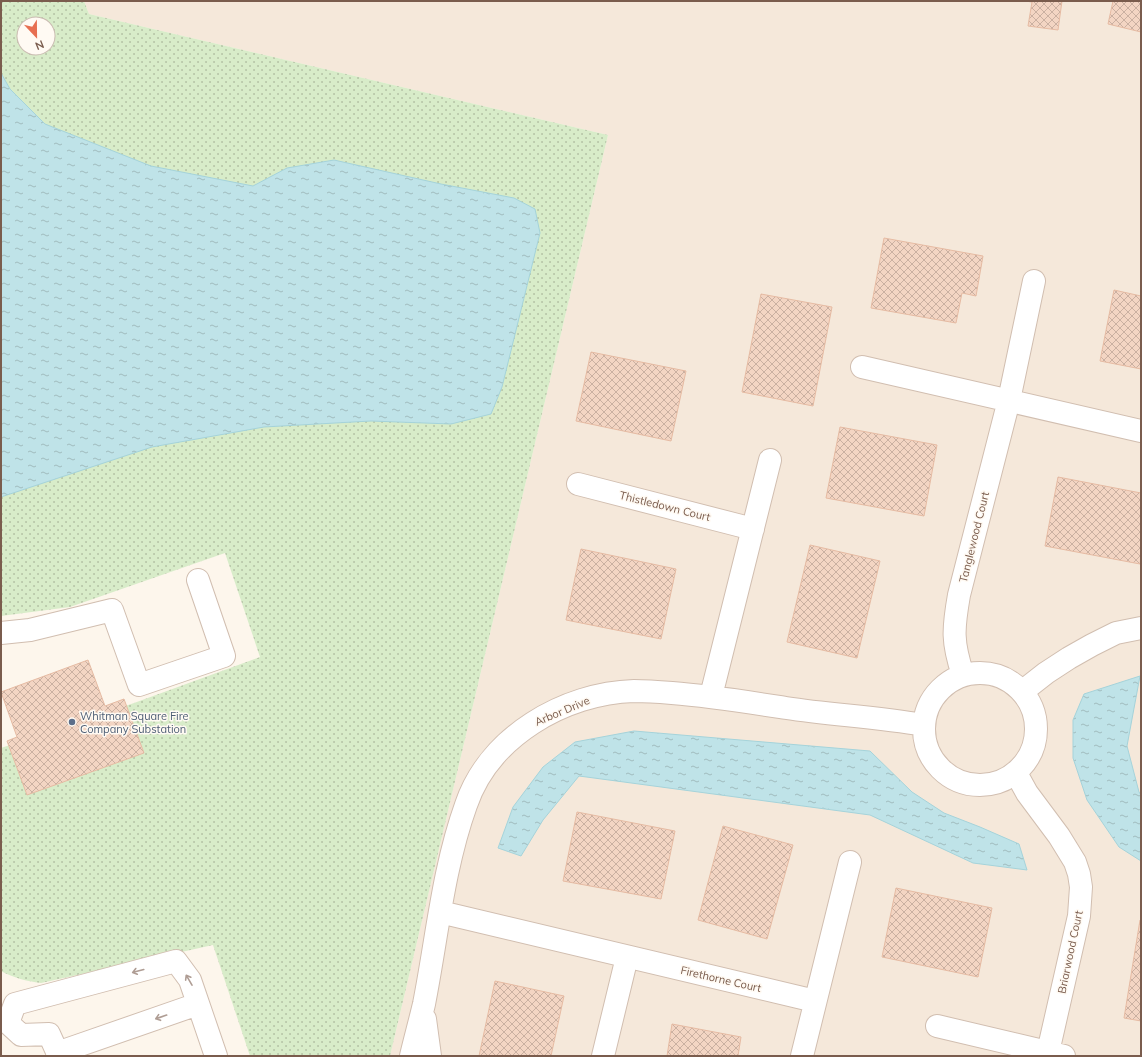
<svg xmlns="http://www.w3.org/2000/svg" width="1142" height="1057" font-family="Mulish,sans-serif">
  <defs>
    <pattern id="grass-dots" width="8" height="8" patternUnits="userSpaceOnUse"><rect width="8" height="8" fill="#d8ecc9"/><path d="M2 2h.1M6 6h.1" fill="none" stroke="#b4c2a5" stroke-width="1.8" stroke-linecap="round"/></pattern>
    <pattern id="water-ripples" width="26" height="14" patternUnits="userSpaceOnUse"><rect width="26" height="14" fill="#bfe3e8"/><path d="M2 4q2-2 4 0t4 0M15 11q2-2 4 0t4 0" fill="none" stroke="#a0bbbe"/></pattern>
    <pattern id="building-cross-hatch" width="8" height="8" patternUnits="userSpaceOnUse"><rect width="8" height="8" fill="#f3d5c3"/><path d="M0 0l8 8M0 8l8-8" fill="none" stroke="#cab0a1"/></pattern>
  </defs>
  <rect width="100%" height="100%" fill="#fdf6ec"/>
  <path fill="#f5e8da" d="M84 1H1141V1056H390L608 135 89 14Z"/>
  <path fill="url(#grass-dots)" fill-rule="evenodd" d="M1 1H84L89 14 608 135 390 1056H250L213 945 41 983C26 981 14 978 1 971V748L134 703 260 657 225 553 70 607 1 616ZM24 24H48V48H24Z"/>
  <path fill="url(#water-ripples)" stroke="#a5d3da" d="M1 73 10 89 45 124 151 166 253 186 287 168 334 160 441 184 514 198 535 209 540 233 502 387 491 414 451 424 371 421 264 427 152 447 1 497Z
    M1140 676 1127 746 1139 792 1141 795V861L1119 847 1087 800 1073 758V720L1084 694Z
    M634 731 870 751 912 792 944 813 980 827 1019 844 1027 870 973 863 870 815 579 776 543 820 521 856 498 848 513 807 543 767 575 742Z"/>
  <path fill="url(#building-cross-hatch)" stroke="#e6bba3" d="M1025 1H1062L1058 30 1028 26 1032 2Z
    M1113 1H1141V32L1108 24Z
    M884 238 983 256 976 296 962 293 956 323 871 308Z
    M1114 290 1141 296V369L1100 361Z
    M761 294 832 307 813 406 742 392Z
    M591 352 686 371 671 441 576 421Z
    M840 427 937 445 924 516 826 498Z
    M1058 477 1141 493V557L1140 564 1045 546Z
    M810 545 880 561 857 658 787 642Z
    M581 549 676 569 661 639 566 620Z
    M88 660 105 706 124 699 144 753 27 795 7 741 17 737 1 692Z
    M577 812 675 831 661 899 563 881Z
    M723 826 793 845 767 939 698 920Z
    M896 888 992 908 978 977 882 957Z
    M1140 920H1141V1021L1124 1018Z
    M495 981 564 996 551 1056H479Z
    M672 1024 741 1037 738 1056H667Z"/>
  <g fill="none" stroke-linecap="round" stroke-linejoin="round">
    <g stroke="#d1beb0" stroke-width="24">
      <path id="minor" d="M862 367 1141 431
        M578 484 753 529
        M1 633 30 630 112 610 139 685 224 656 198 580
        M924 729a56 56 0 1 1 112 0a56 56 0 1 1-112 0Z
        M963 675C952 642 953 629 959 595L1009 400 1034 281
        M1023 691 1046 673 1069 658 1092 645 1116 633 1141 628
        M711 696 770 460
        M1016 773 1027 793 1059 836 1075 862 1079 874 1081 887 1079 916 1048 1052
        M440 912 815 1001
        M425 1019 430 1056
        M8 1023 15 1004 176 961 190 980 216 1056
        M8 1023 21 1035 49 1034 59 1056
        M937 1026 1064 1056
        M57 1053 198 1004
        M411 1056C415 1039 420 1021 424 1004 437 938 443 869 466 805 489 737 564 693 634 691 646 691 660 692 672 693 711 696 748 702 786 708 832 715 878 717 923 725
        M603 1056 627 957
        M802 1056 850 862"/>
    </g>
    <use href="#minor" stroke="#fff" stroke-width="22"/>
  </g>
  <defs><path id="oneway-shaft" d="M-6 0H5M1.5-3L5.5 0L1.5 3" fill="none" stroke-width="1.6" stroke-linecap="round" stroke-linejoin="round"/></defs>
  <g stroke="#af9d94">
    <use href="#oneway-shaft" transform="translate(138 971) rotate(165)"/>
    <use href="#oneway-shaft" transform="translate(189 980) rotate(-120)"/>
    <use href="#oneway-shaft" transform="translate(161 1017) rotate(161)"/>
  </g>
  <circle fill="#5c6f8a" stroke="#fffaf3" stroke-width="1.5" cx="72" cy="722" r="4"/>
  <g text-anchor="middle" dominant-baseline="central" stroke-width="3" stroke-linejoin="round" paint-order="stroke">
    <g font-size="11" fill="#7a5c4d" stroke="#fffaf3">
      <text transform="translate(665 506) rotate(14)">Thistledown Court</text>
      <text transform="translate(974 537) rotate(-76)">Tanglewood Court</text>
      <text transform="translate(562 711) rotate(-23)">Arbor Drive</text>
      <text transform="translate(1070 952) rotate(-78)">Briarwood Court</text>
      <text transform="translate(721 979) rotate(13)">Firethorne Court</text>
    </g>
    <g font-size="11" fill="#4e5e75" stroke="#fffaf3" text-anchor="start">
      <text x="80" y="716">Whitman Square Fire<tspan x="80" dy="13">Company Substation</tspan></text>
    </g>
  </g>
  <rect width="1142" height="1057" fill="none" stroke="#7a5c4d" stroke-width="4"/>
  <g transform="translate(36 36) rotate(158)"><circle r="19" fill="#fffaf3" stroke="#cabbb1"/>
  <path d="M0-3L7 15L0 10L-7 15Z" fill="#e76f51"/>
  <text y="-6" font-size="11" font-weight="bold" text-anchor="middle" fill="#7a5c4d">N</text>
  </g>
</svg>
